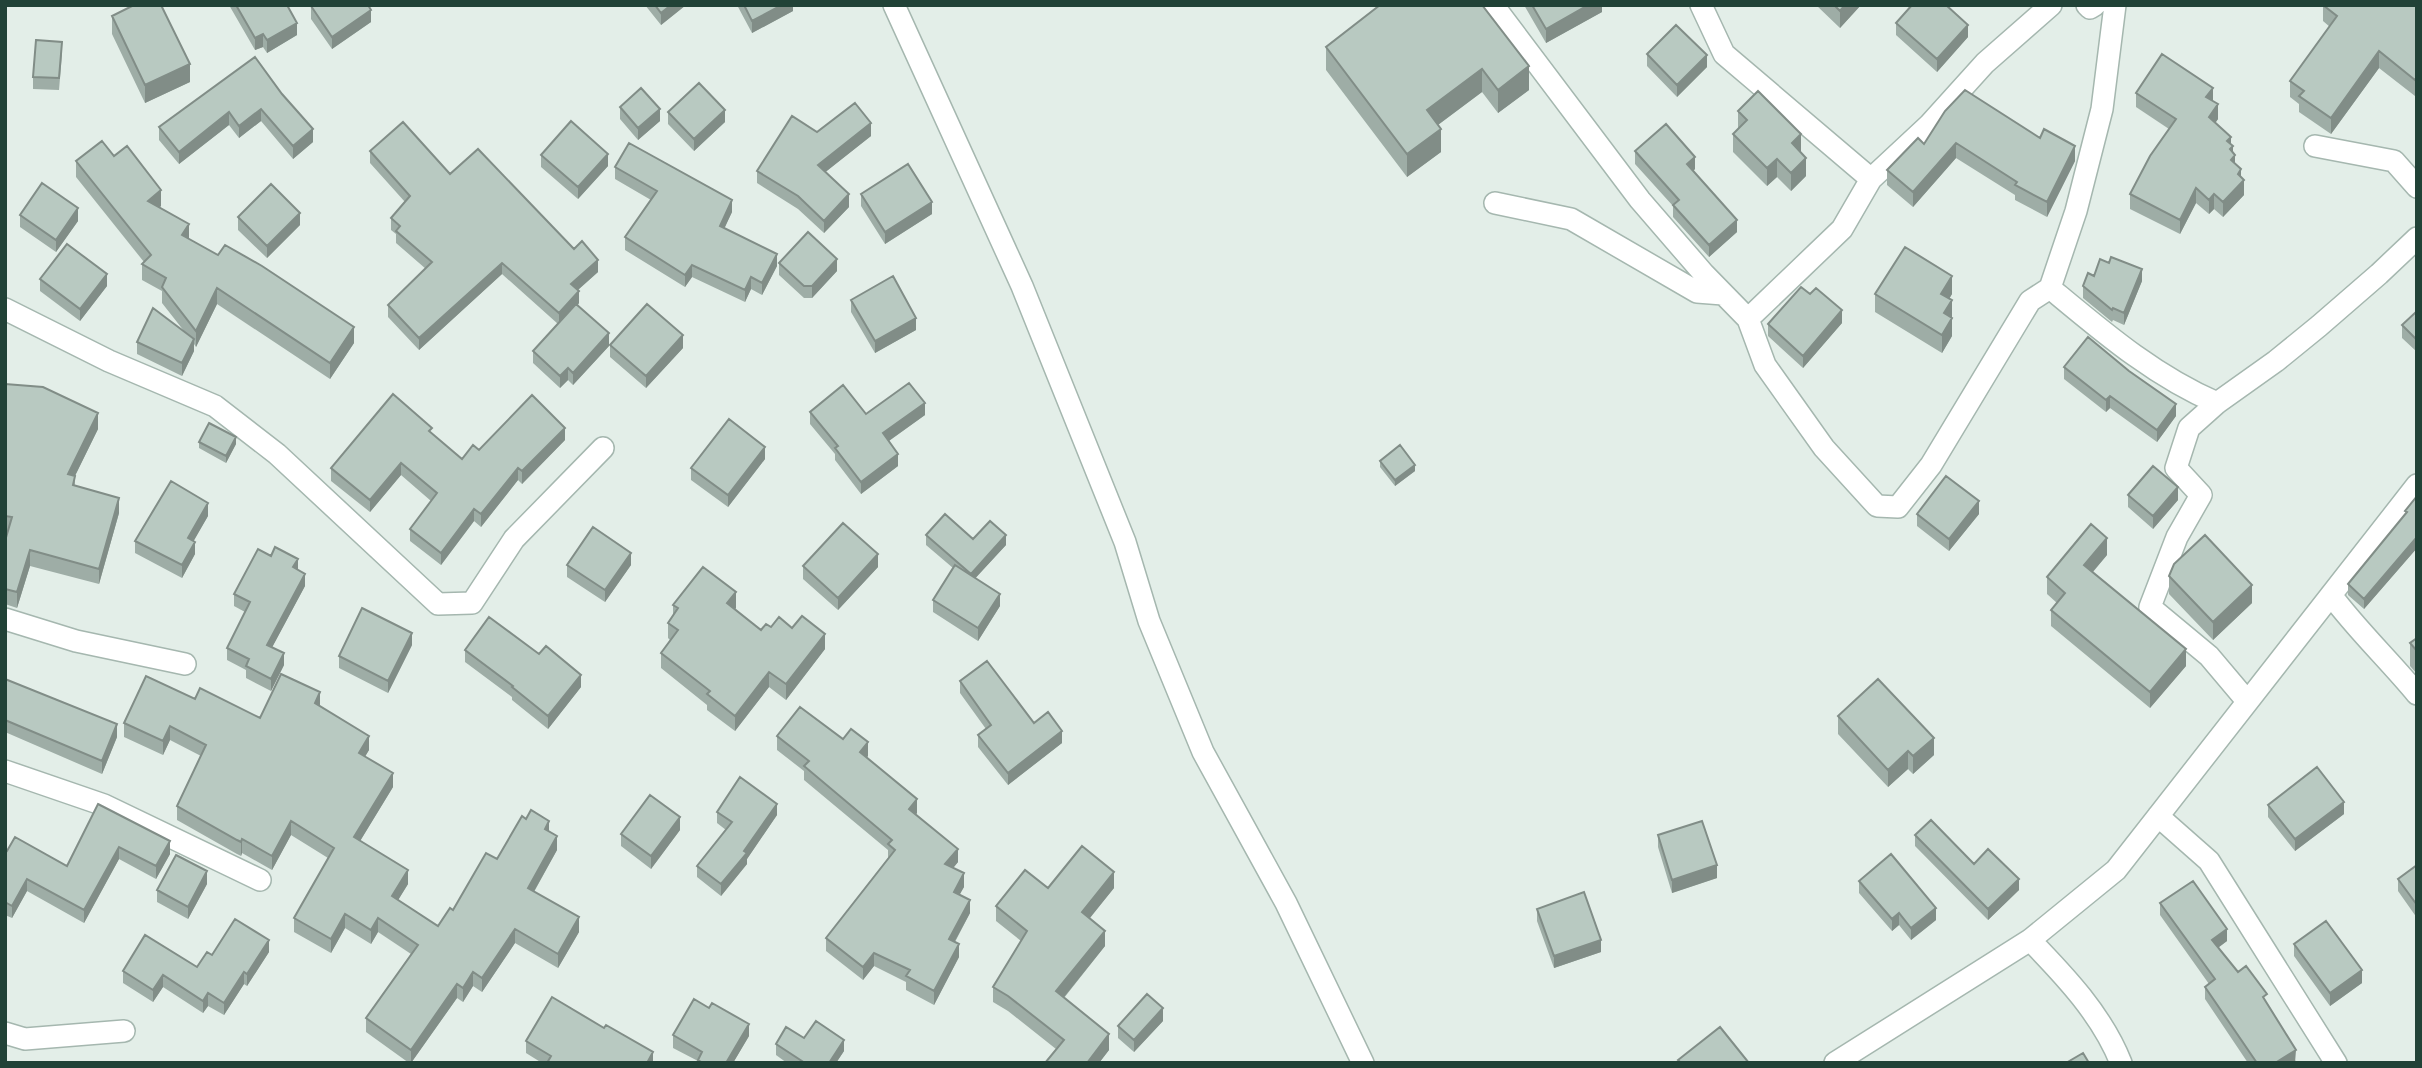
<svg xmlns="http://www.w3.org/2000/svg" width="2422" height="1068" font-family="Commissioner,sans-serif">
  <rect width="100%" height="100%" fill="#e3eee8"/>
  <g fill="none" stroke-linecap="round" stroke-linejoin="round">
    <g stroke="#a5b7af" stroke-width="24">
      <path id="street" d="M894 5 1022 286 1125 542 1149 621 1203 752 1286 903 1363 1063
        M1493 5 1640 200 1704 274 1748 319
        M1701 5 1724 54 1871 179 1929 125 1985 63 2051 5
        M2087 5 2090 8 2095 5
        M2115 5 2102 109 2076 211 2050 288C2103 332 2154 376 2217 403
        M2315 146 2394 161 2417 187
        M1871 179 1842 229 1748 319 1765 365 1824 448 1877 506 1898 507 1931 465 2030 301 2050 288
        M1495 203 1571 219 1697 292 1723 294
        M5 309 109 361 215 406 277 454 438 604 472 603 514 539 603 448
        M2331 595C2357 630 2389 660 2417 694
        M5 619 76 641 185 664
        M2247 701 2209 656 2150 607 2177 537 2201 495 2176 468 2189 428 2217 403 2276 361 2319 326 2379 274 2417 238
        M5 771 104 805 260 880
        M2158 816 2209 861 2336 1063
        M2030 940C2065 976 2102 1015 2121 1063
        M5 1033 25 1039 124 1031
        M1835 1063 2030 940 2116 870 2417 485"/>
    </g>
    <use href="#street" stroke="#fff" stroke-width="21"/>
  </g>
  <path fill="#9eada6" d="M229 5H287L297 35 267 53 263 47 255 50Z
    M645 5H686L661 25Z
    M737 5H793V11L752 33Z
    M1380 5 1529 90 1498 113 1482 92 1438 125 1441 152 1407 177 1326 70V47Z
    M1524 5H1602V12L1546 43Z
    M1816 5H1861L1840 28Z
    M2323 5H2417V94L2415 96 2379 68 2331 134 2299 112V104L2290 97V81L2330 27 2323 21Z
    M311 6 371 22 332 49 311 19Z
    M112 16 190 82 145 103 112 34Z
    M1896 23 1968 37 1937 72 1896 35Z
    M62 54 59 90 33 89V77Z
    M1647 54 1707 67 1677 97 1647 66Z
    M255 57 313 142 293 159 261 121 239 138 229 125 179 164 159 140V127Z
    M2136 93 2213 101 2218 119 2215 123 2231 144 2235 164 2241 177 2244 195 2223 217 2214 209 2209 214 2196 203 2180 234 2130 209V194L2169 129 2136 107Z
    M620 107 660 121 638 140 620 119Z
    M1738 111 1801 152 1806 176 1791 191 1777 177 1767 186 1733 152V134L1738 129Z
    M1945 111 2075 161 2047 217 2015 200V195L1956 158 1913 207 1887 185V170L1924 144Z
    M668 112 725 122 694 151 668 124Z
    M817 132 871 136 825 172 849 207 824 233 798 209 757 183V171Z
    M370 151 450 174 574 249 598 272 578 290 579 303 578 305 609 346 573 385 568 380 560 388 533 363V351L558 324 502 274 419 350 388 317V305L426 269 396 243V234L391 230V218L405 202 370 163Z
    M1635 151 1695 169 1693 171 1737 232 1709 257 1673 217V206L1635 164Z
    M541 155 608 166 578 199 541 167Z
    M114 156 161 206 160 207 189 239 354 343 330 379 217 304 196 347 194 344V351L182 376 137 354V342L184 331 162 303V291L142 280V264L144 262 76 177V161Z
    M615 167 732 212 724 228 777 266 762 295 751 289 745 302 692 277 685 287 625 250V237L651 200 615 179Z
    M861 194 932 214 885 244 861 206Z
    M20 215 78 221 56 252 20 227Z
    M238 217 300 225 267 258 238 230Z
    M779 263 837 271 812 298H804L779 275Z
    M2094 276 2142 281 2124 325 2113 320 2112 322 2083 298V286Z
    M40 279 107 286 80 321 40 291Z
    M1810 294 1842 323 1803 368 1768 336V324Z
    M1875 294H1952L1949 299 1952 300V336L1942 353 1875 312Z
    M851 300 916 330 875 353 851 312Z
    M2417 311V352L2402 338V325Z
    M610 345 683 348 646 388 610 357Z
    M2064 367 2176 416 2157 442 2110 408 2106 412 2064 379Z
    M5 384 98 429 75 476V485L119 513 99 584 30 566 17 608 5 604V541L8 532H5Z
    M810 412 866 414 925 415 889 441 898 466 861 494 835 460V454L810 424Z
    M432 434 462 459 479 450 565 440 522 484 518 480 481 527 474 521 441 565 410 541V529L431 501 401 475 370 512 331 481V468Z
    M199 442 236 444 226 463 199 448Z
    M765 459 728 507 691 480V468Z
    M1380 461 1415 471 1395 486 1380 467Z
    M2128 495 2178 500 2153 529 2128 507Z
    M2417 496V548L2364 609 2348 595V584L2405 514V511Z
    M1917 514H1979L1949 551 1917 526Z
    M208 516 193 541 195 554 182 578 135 553V541Z
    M926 535 973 539 1006 545 975 578 1000 606 978 641 933 612V600L953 568 926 545Z
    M2107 555 2093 572 2186 666 2150 708 2051 626V610L2057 603 2047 594V577Z
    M567 565H631L605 602 567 577Z
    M803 566 878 567 838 610 803 579Z
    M298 570 305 586 272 647 284 665 271 691 246 678V670L227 660V648L245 612 234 606V594Z
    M2169 576 2252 603 2213 640 2169 594Z
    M673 605 736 608 735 609 761 630 771 627 792 628 825 649 786 700 769 687 735 731 707 710V705L661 668V653L670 640 668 638V623L673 615Z
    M2417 638V674L2410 666V643Z
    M412 645 388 693 339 668V656Z
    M465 650 581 687 548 729 512 700V697L465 662Z
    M5 679 117 737 102 774 5 732Z
    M960 681 1062 743 1008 785 978 747V735L986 729 960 693Z
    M195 699 260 718 320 706 369 750 365 756 393 787 360 841 408 884 398 900 438 926 497 859 549 832 557 850 534 892 579 932 558 968 515 943 482 992 473 986 463 1002 457 998 411 1063H409L366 1032V1018L411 954 378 932 371 944 345 928 331 953 294 932V918L328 858 291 835 272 870 242 853 241 856 237 854 177 820V806L201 756 170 740 163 755 124 737V723Z
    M1838 716 1934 755 1913 774 1908 769 1888 787 1838 734Z
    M777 736 868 756 867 757 917 813 915 815 958 862 953 868 964 887 959 894 970 913 955 942 959 957 934 1005 906 990V982L874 966 863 980 826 951V938L888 858V850L804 780V771L777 750Z
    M98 804 170 854 156 879 119 859 84 923 27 891 12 918 5 915V850L67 866Z
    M2268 805 2344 814 2295 851 2268 817Z
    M717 812 777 815 747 859V864L721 896 697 877V866L726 830 717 823Z
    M680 830 651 869 621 846V834Z
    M1658 835 1717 878 1672 893 1658 847Z
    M1915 835 1974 864 2019 890 1988 920 1915 846Z
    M2417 865V918L2398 891V879Z
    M1859 881 1936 920 1911 940 1899 925 1892 931 1859 893Z
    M207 884 188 919 157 902V890Z
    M1048 888H1114L1089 918 1105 946 1064 998 1109 1050 1099 1063H1045L1056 1049 1008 1011 993 1002V987L1021 941 996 921V906Z
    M2160 903 2227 941 2218 948 2238 972 2267 1003 2296 1062 2248 1063 2205 999V987L2209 984 2160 915Z
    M1537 909 1601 952 1554 968 1537 921Z
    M2294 944 2362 983 2330 1006 2294 956Z
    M269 952 247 986 244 984 224 1015 208 1006 203 1013 163 987 153 1002 123 983V971L197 967 212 955Z
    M1163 1021 1134 1052 1118 1038V1026Z
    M673 1035 749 1036 733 1063H698V1061L673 1048Z
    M804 1038 844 1051 836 1063H787L776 1055V1044Z
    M526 1041 653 1063H542L526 1053Z"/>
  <path fill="#818d87" d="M671 5H686L661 25V13Z
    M782 5H793V11L752 33V21Z
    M1588 5H1602V12L1546 43V29Z
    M1845 5H1861L1840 28V11Z
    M371 10V22L332 49V37Z
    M297 23V35L267 53V40Z
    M1968 25V37L1937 72V59Z
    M263 34V47L255 50V38Z
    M2379 51V68L2331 134V118Z
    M1707 55V67L1677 97V85Z
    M190 64V82L145 103V85Z
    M1529 66V90L1498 113V90Z
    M1482 69V92L1427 133V110Z
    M2417 77V94L2415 96V80Z
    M2213 88V102L2206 97Z
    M2218 104V119L2209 132V117Z
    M261 109V121L239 138V126Z
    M660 109V121L638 140V128Z
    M725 110V122L694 151V139Z
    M229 112V125L179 164V152Z
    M871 123V136L818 178V165Z
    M313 129V142L293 159V146Z
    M1441 129V152L1407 177V154Z
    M1801 134V152L1792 161V143Z
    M2231 137V148L2233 146V158L2235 155V169L2231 174 2227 141Z
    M1956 143V158L1913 207V192Z
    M2075 146V161L2047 217V202Z
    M608 154V166L578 199V187Z
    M1695 157V169L1687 176V164Z
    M1806 158V176L1791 191V173Z
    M1777 159V177L1767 186V168Z
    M2241 169V183L2244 180V195L2223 217V202L2238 174Z
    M2196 188V203L2180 234V220Z
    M161 190V206L148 217V201Z
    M849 194V207L824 233V221Z
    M2214 194V209L2209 214V200Z
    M732 200V212L720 238V226Z
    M932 202V214L885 244V232Z
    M78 208V221L56 252V240Z
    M300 213V225L267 258V246Z
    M1737 220V232L1709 257V245Z
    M189 224V240L182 235Z
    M777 254V266L762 295V283Z
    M837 259V271L812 298V286Z
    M598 260V272L571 296V284Z
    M502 263V274L419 350V338Z
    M692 265V277L685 287V275Z
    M2142 269V281L2124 325V313Z
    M107 274V286L80 321V309Z
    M1952 276V294L1941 312V294Z
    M751 277V289L745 302V290Z
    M217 288V304L196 347V331Z
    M579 291V303L559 325V313Z
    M1952 300V318L1944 313Z
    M1842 310V323L1803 368V356Z
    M916 318V330L875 353V341Z
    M1952 318V336L1942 353V335Z
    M354 327V343L330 379V363Z
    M609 333V346L573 385V373Z
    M683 335V348L646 388V376Z
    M194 339V351L182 376V363Z
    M568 368V380L560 388V376Z
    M2110 396V408L2106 412V400Z
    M925 403V415L883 445V433Z
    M2176 404V416L2157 442V430Z
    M98 413V429L68 490V474Z
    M565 428V440L522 484V471Z
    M236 437V444L226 463V456Z
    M765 447V459L728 507V495Z
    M898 454V466L861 494V482Z
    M401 463V475L370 512V500Z
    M1415 465V471L1395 486V480Z
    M518 468V480L481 527V514Z
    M2178 487V500L2153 529V516Z
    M119 498V513L99 584V569Z
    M1979 501V514L1949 551V539Z
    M208 503V516L188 551V538Z
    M474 509V521L441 565V553Z
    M2417 533V548L2364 609V599Z
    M1006 535V545L971 583V574Z
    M2107 538V555L2084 582V565Z
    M195 542V554L182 578V565Z
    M30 550V566L17 608V592Z
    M631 553V565L605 602V590Z
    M878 554V567L838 610V598Z
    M298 559V572L293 567Z
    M305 574V586L267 657V645Z
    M2252 585V603L2213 640V622Z
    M736 592V608L727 618V603Z
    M1000 594V606L978 641V628Z
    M412 633V645L388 693V681Z
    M825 634V649L786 700V684Z
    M2186 649V666L2150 708V692Z
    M284 653V665L271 691V679Z
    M769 672V687L735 731V716Z
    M581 675V687L548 729V716Z
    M320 692V706L315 703Z
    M117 724V737L102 774V761Z
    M170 726V740L163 755V741Z
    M1062 731V743L1008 785V773Z
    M369 736V750L359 767V753Z
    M1934 738V755L1913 774V756Z
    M868 742V756L860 765V752Z
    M1908 751V769L1888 787V770Z
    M393 773V787L354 851V837Z
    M917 799V813L909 823V809Z
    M2344 802V814L2295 851V839Z
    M777 804V815L747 859V864L721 896V884Z
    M680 817V830L651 869V856Z
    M291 821V835L272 870V856Z
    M549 821V835L545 829Z
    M557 836V850L528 902V888Z
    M242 839V853L241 856V842Z
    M170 841V854L156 879V866Z
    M119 847V859L84 923V910Z
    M958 849V862L945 878V864Z
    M1717 865V878L1672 893V880Z
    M408 870V884L392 910V896Z
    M207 871V884L188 919V907Z
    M1114 872V888L1082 928V912Z
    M964 873V887L954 905V892Z
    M27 879V891L12 918V906Z
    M2019 879V890L1988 920V909Z
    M970 900V913L949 952V939Z
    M1936 908V920L1911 940V928Z
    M1899 913V925L1892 931V919Z
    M345 914V928L331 953V939Z
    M579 917V932L558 968V954Z
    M378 918V932L371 944V930Z
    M515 929V943L482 992V978Z
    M2227 929V941L2212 952V940Z
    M1105 931V946L1056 1007V991Z
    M269 940V952L247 986V974Z
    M1601 940V952L1554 968V956Z
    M959 944V957L934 1005V991Z
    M874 953V966L863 980V967Z
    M2362 970V983L2330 1006V993Z
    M244 972V984L224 1015V1003Z
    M473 972V986L463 1002V988Z
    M163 975V987L153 1002V990Z
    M457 984V998L411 1063V1050Z
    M208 993V1006L203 1013V1001Z
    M1163 1008V1021L1134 1052V1040Z
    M749 1024V1036L733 1063H726Z
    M1109 1034V1050L1099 1063H1087Z
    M844 1040V1051L836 1063H829Z
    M2296 1050 2295 1063H2275Z
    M653 1052V1063H647Z"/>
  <path fill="#b8c9c1" stroke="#818d87" stroke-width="2" d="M134 5H161L190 64 145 85 112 16Z
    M236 5H287L297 23 267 40 263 34 255 38Z
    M313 5H368L371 10 332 37 311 6Z
    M655 5H671L661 13Z
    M744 5H782L752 21Z
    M1380 5H1482L1529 66 1498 90 1482 69 1427 110 1441 129 1407 154 1326 47Z
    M1532 5H1588L1546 29Z
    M1834 5H1845L1840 11Z
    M1912 5H1946L1968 25 1937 59 1896 23Z
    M2323 5H2417V77L2415 80 2379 51 2331 118 2299 96 2304 91 2290 81 2337 16Z
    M1676 25 1707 55 1677 85 1647 54Z
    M36 40 62 42 59 78 33 77Z
    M2162 54 2213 88 2206 97 2218 104 2209 117 2231 137 2227 141 2233 146 2230 149 2235 155 2231 160 2241 169 2238 174 2244 180 2223 202 2214 194 2209 200 2196 188 2180 220 2130 194 2150 156 2176 119 2136 93Z
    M255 57 282 94 313 129 293 146 261 109 239 126 229 112 179 152 159 127Z
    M699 83 725 110 694 139 668 112Z
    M641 88 660 109 638 128 620 107Z
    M1965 90 2040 138 2044 129 2075 146 2047 202 2015 185 2017 182 1956 143 1913 192 1887 170 1918 138 1924 144 1945 111Z
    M1758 91 1801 134 1792 143 1806 158 1791 173 1777 159 1767 168 1733 134 1747 120 1738 111Z
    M855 103 871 123 818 165 849 194 824 221 798 196 757 171 792 116 817 132Z
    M571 121 608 154 578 187 541 155Z
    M403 122 450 174 478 149 574 249 582 241 598 260 571 284 579 291 559 313 502 263 419 338 388 305 432 262 396 231 400 226 391 218 410 196 370 151Z
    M1666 124 1695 157 1687 164 1737 220 1709 245 1673 205 1679 200 1635 151Z
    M102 141 114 156 127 146 161 190 148 201 189 224 182 235 218 255 225 245 262 266 354 327 330 363 217 288 196 331 162 287 166 278 142 264 151 255 76 161Z
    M629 143 732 200 720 226 777 254 762 283 751 277 745 290 692 265 685 275 625 237 657 191 615 167Z
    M908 164 932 202 885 232 861 194Z
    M42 183 78 208 56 240 20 215Z
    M271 184 300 213 267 246 238 217Z
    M808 232 837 259 812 286H804L779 263Z
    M67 244 107 274 80 309 40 279Z
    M1905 247 1952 276 1941 294 1952 300 1944 313 1952 318 1942 335 1875 294Z
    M2111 257 2142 269 2124 313 2113 308 2112 310 2083 286 2088 273 2094 276 2100 259 2109 263Z
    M893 276 916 318 875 341 851 300Z
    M1801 287 1810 294 1816 288 1842 310 1803 356 1768 324Z
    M576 304 609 333 573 373 568 368 560 376 533 351Z
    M647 304 683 335 646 376 610 345Z
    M153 308 194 339 182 363 137 342Z
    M2417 311V340L2402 325Z
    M2088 337 2129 371 2176 404 2157 430 2110 396 2106 400 2064 367Z
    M909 383 925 403 883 433 898 454 861 482 835 448 838 446 810 412 843 385 866 414Z
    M5 384 43 387 98 413 68 474 75 476 73 485 119 498 99 569 30 550 17 592 5 589V541L12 517 5 516Z
    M393 394 432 428 429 431 462 459 473 445 479 450 532 395 565 428 522 471 518 468 481 514 474 509 441 553 410 529 437 493 401 463 370 500 331 468Z
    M729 419 765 447 728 495 691 468Z
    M209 423 236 437 226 456 199 442Z
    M1400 445 1415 465 1395 480 1380 461Z
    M2153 466 2178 487 2153 516 2128 495Z
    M1946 476 1979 501 1949 539 1917 514Z
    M171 481 208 503 188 538 195 542 182 565 135 541Z
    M2417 496V537L2364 599 2348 584 2407 512 2405 511Z
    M945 514 973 539 990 521 1006 535 971 574 926 535Z
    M843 523 878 554 838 598 803 566Z
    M2091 524 2107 538 2084 565 2186 649 2150 692 2051 610 2065 593 2047 577Z
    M593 527 631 553 605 590 567 565Z
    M2205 535 2252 585 2213 622 2169 576 2174 564Z
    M275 547 298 559 293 567 305 574 267 645 284 653 271 679 246 666 249 659 227 648 250 602 234 594 258 549 271 556Z
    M955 565 1000 594 978 628 933 600Z
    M703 567 736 592 727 603 761 630 766 624 771 627 779 617 792 628 802 616 825 634 786 684 769 672 735 716 707 694 710 691 661 653 678 630 668 623 678 608 673 605Z
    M362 608 412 633 388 681 339 656Z
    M489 617 539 654 546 646 581 675 548 716 512 687 513 686 465 650Z
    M2417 638V651L2410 643Z
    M987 661 1034 723 1048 712 1062 731 1008 773 978 735 991 725 960 681Z
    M281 674 320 692 315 703 369 736 359 753 393 773 354 837 408 870 392 896 438 926 450 908 453 910 486 853 497 859 522 816 526 819 531 810 549 821 545 829 557 836 528 888 579 917 558 954 515 929 482 978 473 972 463 988 457 984 411 1050 366 1018 418 945 378 918 371 930 345 914 331 939 294 918 334 848 291 821 272 856 242 839 241 842 237 840 177 806 206 745 170 726 163 741 124 723 146 676 195 699 200 688 260 718Z
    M5 679 117 724 102 761 5 720Z
    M1878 679 1934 738 1913 756 1908 751 1888 770 1838 716Z
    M800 707 843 739 851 729 868 742 860 752 917 799 909 809 958 849 945 864 964 873 954 892 970 900 949 939 959 944 934 991 906 976 910 970 874 953 863 967 826 938 895 850 888 844 892 840 804 766 809 761 777 736Z
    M2317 767 2344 802 2295 839 2268 805Z
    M740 777 777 804 744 851 747 853 721 884 697 866 732 822 717 812Z
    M650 795 680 817 651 856 621 834Z
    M98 804 170 841 156 866 119 847 84 910 27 879 12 906 5 902V850L7 851 15 837 67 866Z
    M1931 820 1974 864 1988 849 2019 879 1988 909 1915 835Z
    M1702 821 1717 865 1672 880 1658 835Z
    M1082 846 1114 872 1082 912 1105 931 1056 991 1109 1034 1087 1063H1045L1064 1040 1008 996 993 987 1027 931 996 906 1025 870 1048 888Z
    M1891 854 1936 908 1911 928 1899 913 1892 919 1859 881Z
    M176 855 207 871 188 907 157 890Z
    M2417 865V905L2398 879Z
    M2193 881 2227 929 2212 940 2238 972 2246 966 2267 994 2263 997 2296 1050 2275 1063H2257L2205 987 2215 979 2160 903Z
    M1584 892 1601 940 1554 956 1537 909Z
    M235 919 269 940 247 974 244 972 224 1003 208 993 203 1001 163 975 153 990 123 971 145 935 197 967 207 952 212 955Z
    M2326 921 2362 970 2330 993 2294 944Z
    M1147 994 1163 1008 1134 1040 1118 1026Z
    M552 997 604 1028 606 1025 653 1052 647 1063H547L551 1056 526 1041Z
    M694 999 709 1008 712 1003 749 1024 726 1063H703L698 1060 702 1052 673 1035Z
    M816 1021 844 1040 829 1063H805L776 1044 786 1027 804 1038Z
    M1720 1027 1749 1063H1681L1678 1060Z
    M2083 1053 2089 1063H2066Z"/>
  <rect width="2422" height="1068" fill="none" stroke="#214237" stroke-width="14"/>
</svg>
